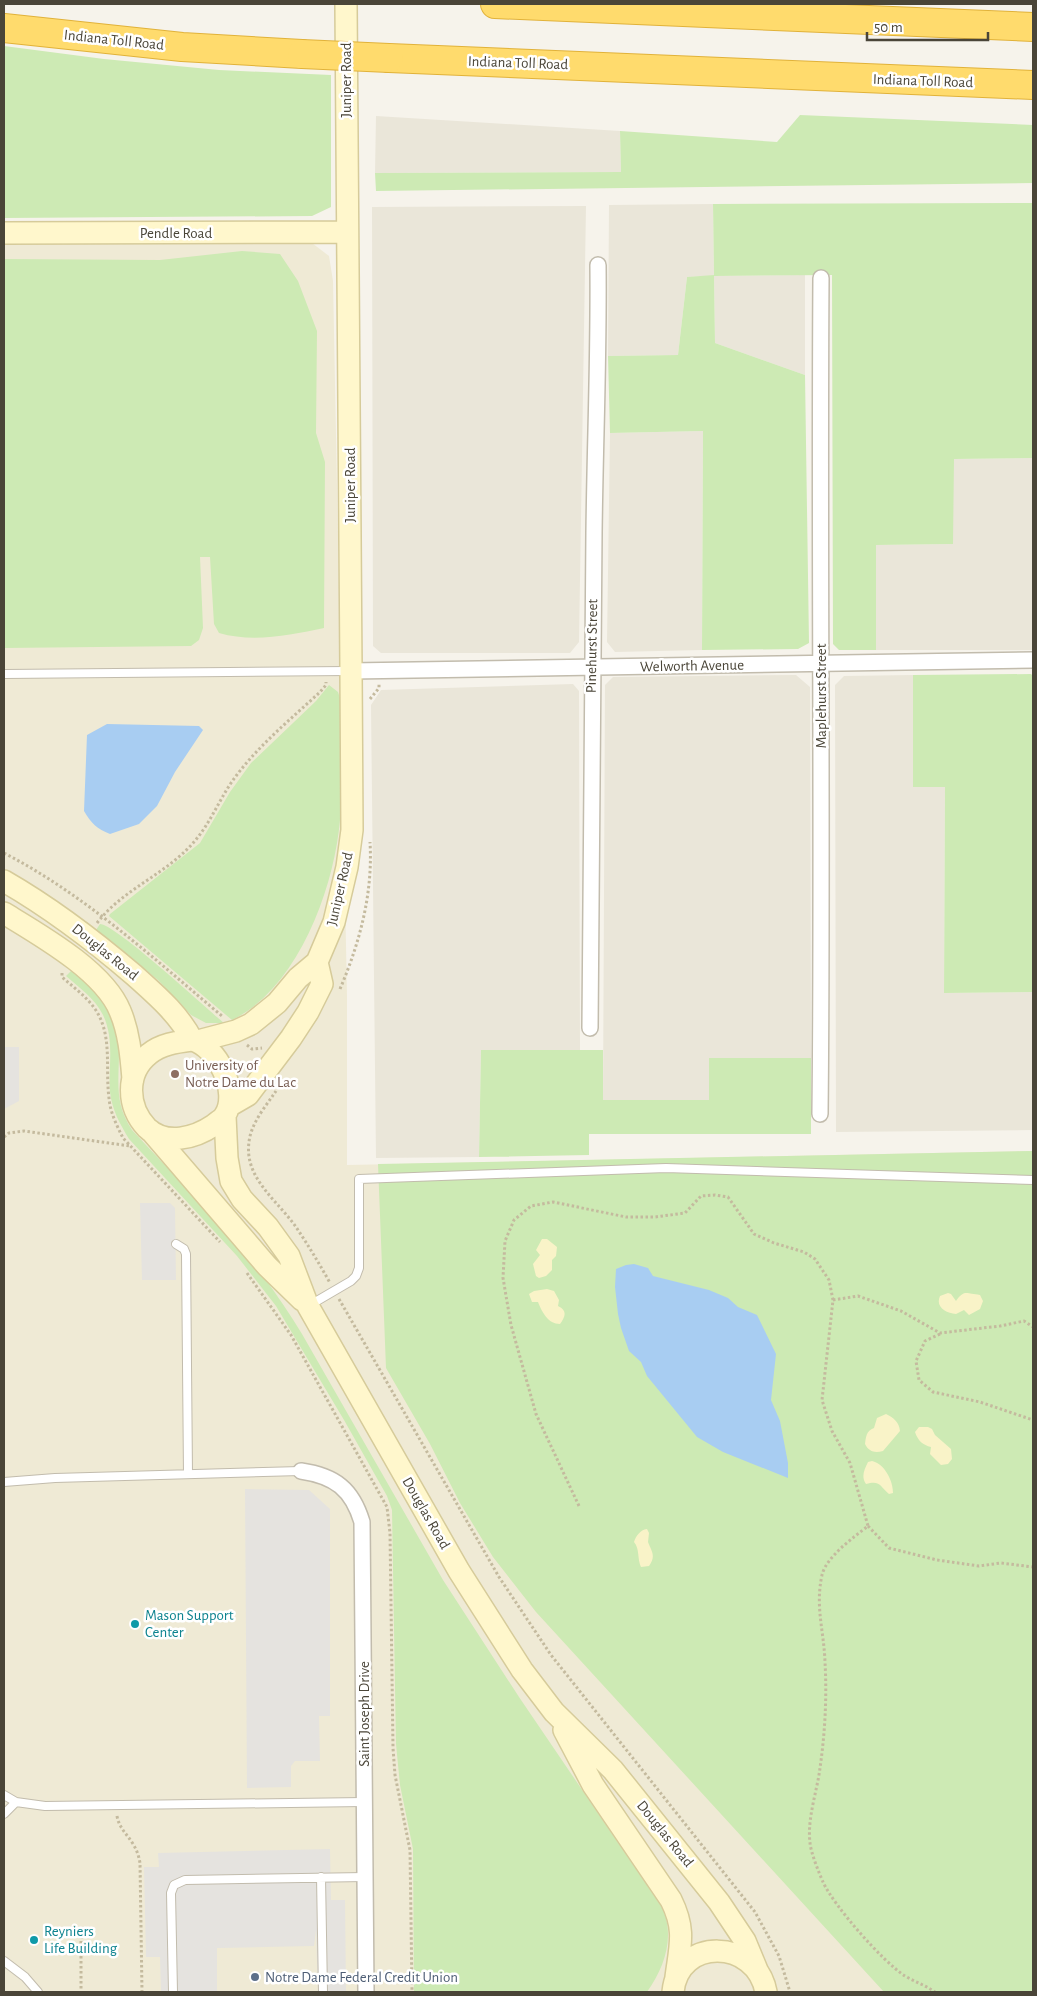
<svg xmlns="http://www.w3.org/2000/svg" width="1037" height="1996" font-family="'Alegreya Sans',sans-serif">
  <rect width="100%" height="100%" fill="#f6f3eb"/>
  <path fill="#eae6d9" d="M376 116 620 131 621 172 375 173Z
    M713 204 714 276 805 275V375L715 343 714 276 687 277 678 355 608 356 609 205Z
    M586 206 579 642 570 653H381L373 646 372 207Z
    M703 431 702 650 615 652 607 642 610 433Z
    M1033 458V650H876V545L953 544V459Z
    M796 675 810 687 811 1058H710V1100H603L605 685 613 677Z
    M913 675V787H945L944 993 1033 992V1130L836 1132 835 685 844 676Z
    M573 684 579 691 580 1050H481L479 1157 376 1158 371 705 381 690Z"/>
  <path fill="#efead5" d="M4 240H308L329 256 333 281 347 996V1165L1033 1151V1992H4Z"/>
  <path fill="#cdeab4" d="M4 46 104 59 219 70 331 75V207L312 216 4 218Z
    M800 115 1033 125V183L376 191 375 173 621 172 620 131 777 142Z
    M1033 203V458L954 459 953 544 876 545V650H839L833 644 832 275 714 276 715 343 805 375 809 643 798 649 702 650 703 431 610 433 608 356 678 355 687 277 714 275 713 204Z
    M242 251 280 254 298 281 317 331 316 433 325 462 324 628C291 635 253 643 219 633L214 624 210 557H200L203 628 199 640 191 646 4 648V259L160 260Z
    M1031 674 1033 676V992L944 993 945 787H913V675Z
    M329 685 338 692 340 698C341 738 343 779 340 820 334 889 298 988 232 1020L109 916 110 914 200 843 230 792 251 763 316 701Z
    M100 924C115 924 206 1008 224 1023H206L191 1015 158 980 96 930Z
    M71 971C98 991 118 1016 119 1051 119 1082 114 1103 132 1130 176 1178 224 1224 263 1276 277 1295 290 1314 302 1334L443 1580 519 1697 661 1906C676 1934 665 1967 647 1992H414L413 1849 400 1785 396 1744 392 1510 387 1496 344 1420 276 1306 237 1256 129 1139C120 1124 112 1110 110 1092 108 1067 115 1040 103 1015 95 999 80 988 66 976Z
    M481 1050H603V1100H709V1058H811V1134H589V1155L479 1157Z
    M1033 1151V1992H884L536 1612 493 1557 460 1503 430 1444 386 1368 378 1164Z"/>
  <path fill="#f9f3c8" d="M542 1239H547L557 1247 556 1256 552 1260V1270L546 1276 539 1278 536 1276 533 1264 540 1255 536 1250Z
    M547 1289 554 1291 559 1300 558 1306C568 1311 565 1317 560 1324 548 1324 542 1312 538 1302H532L529 1294 534 1291Z
    M948 1293 951 1294 956 1301C964 1290 965 1293 980 1295L983 1301 980 1309 969 1315 964 1310 956 1314C946 1313 935 1307 940 1296Z
    M886 1414C894 1418 899 1422 900 1431L883 1451C875 1453 869 1452 865 1444 866 1437 866 1431 874 1428L877 1418Z
    M919 1427H928L932 1429 935 1435 951 1449 952 1459 948 1464 941 1465 930 1454 931 1447C923 1445 918 1441 915 1432Z
    M872 1461C885 1464 893 1481 893 1493L889 1494C880 1487 881 1480 866 1484 861 1477 864 1470 868 1462Z
    M647 1529 649 1533 648 1542C652 1552 656 1556 649 1566L641 1567C637 1559 640 1549 634 1542 636 1536 640 1530 647 1529Z"/>
  <path fill="#e5e3df" d="M4 1047H19V1101L4 1109Z
    M140 1203H170L175 1208 176 1280H142Z
    M245 1489 309 1490 330 1509V1716H319L320 1761H295L291 1766V1787L247 1788Z
    M330 1849 331 1900H345L346 1992H318L316 1930 314 1946 217 1948V1992H161L160 1957H146L144 1867H159L158 1853Z"/>
  <path fill="#a8cdf2" d="M107 724 199 726 203 730 175 772 157 806 139 824 110 834C97 829 91 823 84 811L87 735Z
    M634 1264 648 1268 653 1276 709 1290 728 1298 738 1307 757 1315 776 1354 771 1400 780 1421 788 1463V1478L723 1452 697 1437 647 1376 641 1362 629 1351 621 1328 618 1314 615 1287 616 1269 626 1265Z"/>
  <g fill="none" stroke-linecap="round" stroke-linejoin="round">
    <g stroke="#c2bcad" stroke-width="10">
      <path id="lane" d="M4 674 349 671
        M176 1244 184 1249 186 1254 188 1474
        M310 1305 351 1281 356 1276 359 1268V1179L666 1168 1033 1180
        M4 1482 55 1478 301 1471
        M4 1795 16 1802 45 1806 364 1802
        M4 1814 16 1802
        M321 1877 323 1992
        M4 1961 25 1977 38 1992
        M173 1992 171 1893 174 1885 185 1880 365 1877"/>
    </g>
    <g stroke="#c2bcad" stroke-width="18">
      <path id="street" d="M351 671 1033 660
        M590 1028C591 863 592 698 594 533 595 444 599 354 598 265
        M820 1114C823 835 819 557 821 278
        M301 1471C335 1476 352 1489 362 1522L366 1992"/>
    </g>
    <g stroke="#d6cb9a" stroke-width="24">
      <path id="secondary" d="M4 233 347 232
        M4 881C51 908 93 940 134 975 155 994 179 1014 192 1040
        M4 913C40 935 104 971 120 1011 129 1032 131 1055 133 1079
        M192 1040C217 1046 240 1092 225 1115 223 1119 217 1122 214 1125 195 1138 166 1146 147 1128 127 1107 125 1073 149 1054 161 1044 177 1042 192 1040Z
        M198 1041 236 1031 251 1024 277 1003 298 978 317 962 334 922 347 867 352 830 351 671 346 4
        M229 1106 248 1095 291 1038 308 1012 322 984 317 962
        M225 1116 227 1158 231 1181 242 1199 268 1227 289 1256 308 1306 459 1571 522 1670 554 1712 613 1770 719 1902 745 1941 757 1970
        M151 1131 267 1266 302 1300
        M564 1730 593 1785 671 1900C686 1930 680 1946 676 1977
        M673 1992C678 1937 756 1938 766 1992"/>
    </g>
    <g stroke="#e1b23a" stroke-width="30">
      <path id="highway" d="M495 4 1033 27
        M4 28 182 47 302 54
        M389 58 1033 85"/>
    </g>
    <path stroke="#c4ba9e" stroke-width="3" stroke-dasharray="2.5 2.5" stroke-linecap="butt" d="M370 699 379 688V684
      M4 853C85 895 152 957 222 1016
      M97 923C123 889 165 875 193 843 211 823 220 797 236 776 260 744 291 719 320 692L326 685V682
      M62 973V977C73 987 86 996 95 1009 113 1035 105 1068 109 1098 110 1112 117 1126 123 1138L220 1242
      M340 989C360 942 373 893 370 842
      M247 1045 252 1049 262 1048
      M276 1091C266 1106 251 1123 249 1142 244 1178 277 1200 296 1227 308 1245 319 1263 330 1283
      M4 1137 9 1133 24 1131 130 1146
      M247 1273 291 1335 387 1507 390 1533 393 1748 395 1775 410 1850 412 1992
      M339 1299 499 1577 551 1655 755 1912 779 1956 790 1992
      M833 1300 858 1296 901 1311 940 1333 1000 1326 1024 1321 1033 1327
      M940 1334 925 1341 916 1361 919 1380 933 1392 980 1402 1033 1420
      M579 1506 536 1414 511 1325 503 1278 505 1241 514 1220 531 1206 553 1202 626 1217H655L685 1213 701 1196 715 1195 728 1197 754 1234 774 1243 804 1252 815 1259 829 1280 833 1300 822 1400 832 1431 850 1463 868 1526C854 1537 826 1557 822 1575 815 1607 824 1631 825 1662 827 1697 825 1733 820 1768 817 1792 807 1818 810 1843 811 1853 819 1873 823 1882 834 1906 883 1962 905 1976 915 1982 925 1985 935 1992
      M868 1526 889 1548 937 1560 979 1566 1001 1563 1033 1567
      M117 1816C119 1828 127 1834 133 1844 137 1850 139 1857 140 1863L142 1992
      M81 1936V1992"/>
    <use href="#lane" stroke="#fff" stroke-width="8"/>
    <use href="#street" stroke="#fff" stroke-width="15"/>
    <use href="#secondary" stroke="#fff7cc" stroke-width="21"/>
    <use href="#highway" stroke="#ffdb6d" stroke-width="28"/>
    <g stroke="#e1b23a" stroke-width="30" stroke-linecap="butt">
      <path id="highway-bridge" d="M302 54 389 58"/>
    </g>
    <use href="#highway-bridge" stroke="#ffdb6d" stroke-width="28"/>
  </g>
  <circle fill="#8d6e63" stroke="#fff" stroke-width="2" cx="175" cy="1074" r="5"/>
  <g fill="#0f9aa8" stroke="#fff" stroke-width="2">
    <circle cx="135" cy="1624" r="5"/>
    <circle cx="34" cy="1940" r="5"/>
  </g>
  <circle fill="#5c6f8a" stroke="#fff" stroke-width="2" cx="255" cy="1977" r="5"/>
  <g text-anchor="middle" dominant-baseline="central" stroke-width="5" stroke-linejoin="round" paint-order="stroke">
    <g font-size="15" fill="#4a4538" stroke="#fff">
      <text transform="translate(114 40) rotate(6)">Indiana Toll Road</text>
      <text transform="translate(518 63) rotate(2)">Indiana Toll Road</text>
      <text transform="translate(346 80) rotate(-90)">Juniper Road</text>
      <text transform="translate(923 81) rotate(2)">Indiana Toll Road</text>
      <text x="176" y="233">Pendle Road</text>
      <text transform="translate(350 485) rotate(-90)">Juniper Road</text>
      <text transform="translate(592 646) rotate(-89)">Pinehurst Street</text>
      <text transform="translate(692 666) rotate(-1)">Welworth Avenue</text>
      <text transform="translate(821 696) rotate(-90)">Maplehurst Street</text>
      <text transform="translate(340 889) rotate(-77)">Juniper Road</text>
      <text transform="translate(105 952) rotate(39)">Douglas Road</text>
      <text transform="translate(426 1513) rotate(60)">Douglas Road</text>
      <text transform="translate(364 1714) rotate(-90)">Saint Joseph Drive</text>
      <text transform="translate(665 1834) rotate(51)">Douglas Road</text>
    </g>
    <g font-size="15" fill="#785e54" stroke="#fff" text-anchor="start">
      <text x="185" y="1065">University of<tspan x="185" dy="17">Notre Dame du Lac</tspan></text>
    </g>
    <g font-size="15" fill="#0d838f" stroke="#fff" text-anchor="start">
      <text x="145" y="1615">Mason Support<tspan x="145" dy="17">Center</tspan></text>
      <text x="44" y="1931">Reyniers<tspan x="44" dy="17">Life Building</tspan></text>
    </g>
    <g font-size="15" fill="#4e5e75" stroke="#fff" text-anchor="start">
      <text x="265" y="1977">Notre Dame Federal Credit Union</text>
    </g>
  </g>
  <rect width="1037" height="1996" fill="none" stroke="#4a4538" stroke-width="10"/>
  <path d="M867 32v8h121v-8" fill="none" stroke="#4a4538" stroke-width="2.5"/>
  <text x="874" y="32" font-size="15" fill="#4a4538" stroke="#ffffff" stroke-width="4" paint-order="stroke">50 m</text>
</svg>
